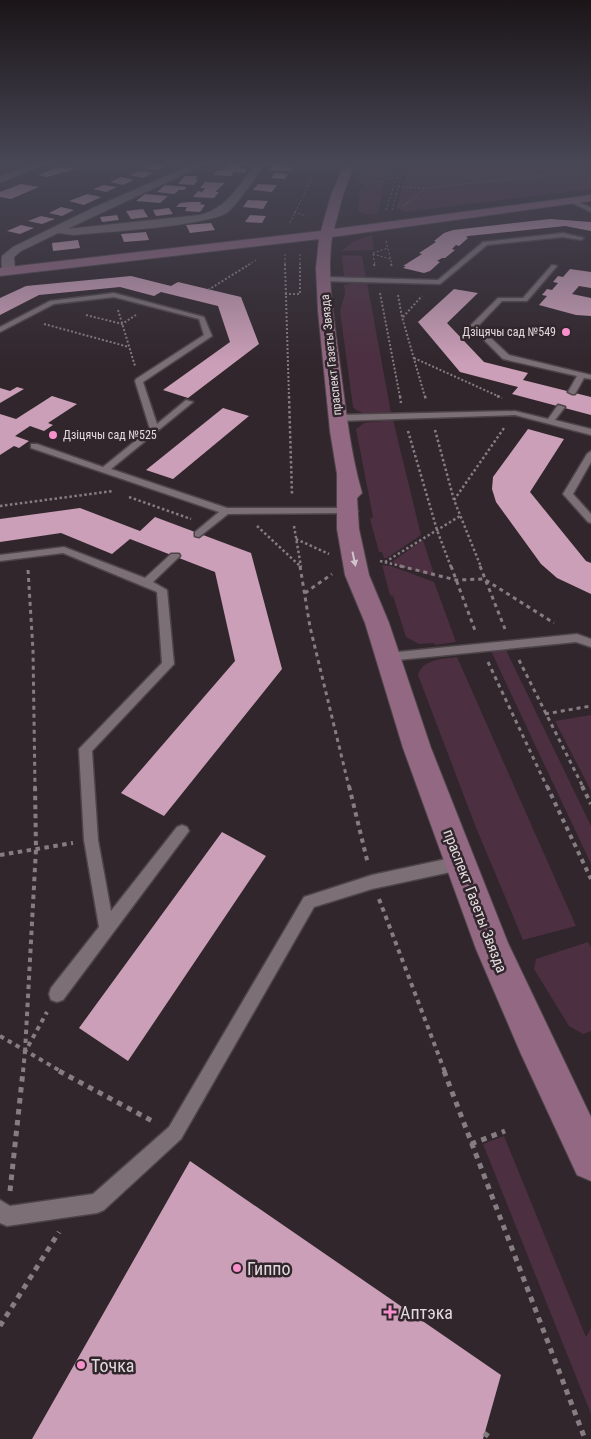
<svg xmlns="http://www.w3.org/2000/svg" width="591" height="1439" font-family="'Roboto Condensed',sans-serif">
  <rect width="100%" height="100%" fill="#31262c"/>
  <path fill="#4c2f40" d="M0 163H37L0 178Z
    M363 163H396L390 176 358 182Z
    M411 163H591V189L406 212 396 208 404 184 402 183 405 181Z
    M384 180 378 214H365L358 211 360 190 364 188 365 183Z
    M372 235 374 250 341 251 354 241Z
    M342 255 362 256 366 278 344 276Z
    M356 282H367L391 413C379 414 361 417 353 407L340 311 345 294 344 285Z
    M393 420 421 535 387 558H384L382 552H379L370 519 373 517 356 429 364 423Z
    M423 540 435 577 394 564 393 561Z
    M382 565 391 566 434 582 456 642 435 645 434 643 419 644 406 637 393 596 390 595Z
    M506 650 591 826V864L491 651Z
    M457 657 576 926 523 940 475 825 418 675C422 659 444 659 457 657Z
    M591 715V791L555 721Z
    M588 942 591 947V1031L583 1034 569 1026 534 969 536 959Z
    M504 1136 586 1337 591 1328V1414L483 1144Z"/>
  <path fill="#cb9fb7" d="M153 163 166 166 156 170 143 168Z
    M267 163 275 164 274 165 293 166 290 171 269 170 272 166 266 165Z
    M229 164H242L239 168 247 169 244 173 234 172 231 176 213 175 218 170H224Z
    M60 166 79 168 47 177 38 175Z
    M140 171 153 173 143 178 130 175Z
    M275 173 288 174 285 179 271 178Z
    M185 176H198L195 179 198 180 194 185 178 184Z
    M121 177 134 180 123 185 110 182Z
    M205 182 225 183 215 192H219L214 198 193 197 198 191 202 192 205 188H200Z
    M21 184 39 187 11 199 0 197V192Z
    M258 184 277 185 272 192 253 190Z
    M104 185 117 187 106 192 93 189Z
    M165 185 187 187 184 190H179L174 194 157 192Z
    M87 194 101 197 84 205 69 201Z
    M145 194 168 196 160 203 136 201Z
    M248 200 268 201 263 209 243 207Z
    M190 202H201L200 204 205 205 200 212 185 211 187 207H176L180 203Z
    M61 207 74 210 62 216 49 213Z
    M169 208 173 214 156 216 153 210Z
    M143 209 148 217 131 219 126 211Z
    M117 215 119 220 102 222 100 217Z
    M250 215 266 216 262 223 245 222Z
    M41 216 55 219 42 224 28 221Z
    M550 219 591 222V231L565 226 468 236 466 237 468 238 459 246 456 245 452 249 455 250 445 258H442L437 261 440 262 430 271 424 273 403 268 406 266H403L422 254 419 253 436 242 434 241 444 233 453 230Z
    M211 223 215 230 190 233 186 225Z
    M21 225 34 228 20 234 7 231Z
    M146 232 149 240 124 242 121 234Z
    M78 240 80 248 53 251 52 243Z
    M570 269 591 272V288L579 286 572 294 591 298V316L576 315 539 305 547 296 542 295 547 289 552 290 558 283 553 282 558 276 563 277Z
    M131 276 171 286 178 282 241 297 259 344 188 398 163 390 230 342 218 306 161 292 154 296 120 287 39 295 0 315V298L26 286Z
    M454 289 478 293 447 323 484 362 528 373 523 380 591 397V415L512 394 518 387 460 372 418 322Z
    M17 387 24 389 0 403V388L10 391Z
    M52 396 77 404 48 423 53 425 44 431 30 426 15 436 29 441 19 448 14 446 0 455V414L16 419Z
    M223 408 249 416 173 479 146 470Z
    M528 429 564 439 530 492 586 561 591 563V594L557 578 541 564 496 502 492 489 493 477Z
    M80 508 140 531 155 517 251 553 282 669 164 816 121 793 235 661 215 572 130 539 112 554 61 533 0 542V519Z
    M222 832 266 856 128 1061 79 1028Z
    M190 1161 501 1375 483 1439H32Z"/>
  <g fill="none" stroke-linecap="round" stroke-linejoin="round">
    <g stroke="#4d4448" stroke-width="3">
      <path id="lane" d="M572 199 591 208V212L570 202Z
        M563 233 584 238 581 240 563 237 487 245 440 284 324 281 321 279 324 277 438 280 483 242Z
        M552 265 557 266 527 301H502L478 326 509 355 591 375V379L584 378 575 394H572L568 392 577 376 503 359 470 326 498 298H523Z
        M114 293 204 317 212 336 143 382 157 424 186 400 193 402 111 469 227 508H353L358 511 356 513 228 514 199 537 195 536V532L219 512 31 448V444H37L103 467 150 429 135 381 136 379 204 335 199 319 114 297 54 304 0 332V327L50 301Z
        M558 405 565 407 555 420 591 429V435L515 415 338 421 334 418 338 415 515 411 548 419Z
        M591 451V462L573 494 591 514V523L588 522 563 494 587 454Z
        M64 547 145 578 171 554H179L180 556 153 582 167 590 174 664 92 751 98 840 111 911 177 827 182 825 187 827 189 831 63 1000 57 1002 51 1000 49 994 51 988 99 927 84 840 79 749 162 663 157 592 63 553 0 561V555Z
        M577 634 591 639V647L576 642 388 661 382 657 388 653Z
        M460 856 465 858 467 863 465 868 460 870 372 889 314 907 181 1139 104 1210 97 1213 7 1226 0 1223V1200L10 1206 93 1194 169 1127 304 897 372 875Z"/>
    </g>
    <g stroke="#4d4448" stroke-width="2">
      <path id="street" d="M36 163H48L0 183V177Z
        M196 163H208L67 229 200 215C228 208 239 185 256 163H265C256 176 239 203 228 212 209 226 103 232 74 235L58 233 21 251 14 257 15 271 13 274H5C1 268 1 263 2 256L13 247 95 207Z"/>
    </g>
    <g stroke="#4d4448" stroke-width="2">
      <path id="secondary" d="M345 163H355L343 195 334 229 591 195V201L332 237C326 280 335 323 340 366 346 409 350 451 362 493L357 498 359 529 369 575 389 623 431 748 508 943 591 1117V1181L577 1175 521 1054 476 949 403 748 365 623 345 575 337 529V474L330 431 318 311 316 268 319 239 0 276V268L321 231 331 195Z"/>
    </g>
    <path stroke="#867d82" stroke-width="1" stroke-dasharray="2 2" stroke-linecap="butt" d="M527 163 536 176 589 170 586 163
      M360 183 400 177
      M398 187 425 188
      M403 206 426 188 536 176
      M386 210 401 163
      M392 210 405 163
      M294 212 306 216
      M290 223 319 163
      M386 241 392 265
      M373 253 388 248
      M285 254V265
      M300 254V265
      M373 254 375 265
      M373 254 390 259
      M248 265 256 260"/>
    <path stroke="#867d82" stroke-width="2" stroke-dasharray="2 2" stroke-linecap="butt" d="M285 264 289 397
      M374 264 375 268
      M391 264 392 267
      M208 290 250 264
      M380 293 400 397
      M285 294H300V264
      M398 295 402 317 425 397
      M118 310 135 366
      M86 315 122 324 136 315
      M403 317 422 296
      M44 324 129 347
      M414 358 500 397"/>
    <path stroke="#867d82" stroke-width="2.5" stroke-dasharray="2.5 2.5" stroke-linecap="butt" d="M289 396 292 495
      M400 396 401 403
      M425 396 426 400
      M497 396 502 398
      M435 430 454 500 481 567
      M408 431 437 530 451 567
      M129 497 191 519
      M454 500 504 428
      M0 506 113 491
      M257 526 300 566
      M294 526 301 567
      M296 539 329 554
      M380 561 405 567
      M385 562 460 516"/>
    <path stroke="#867d82" stroke-width="3" stroke-dasharray="4 4" stroke-linecap="butt" d="M300 566 310 627 349 787
      M400 566 456 580 484 579 554 623
      M451 566 476 633
      M480 566 505 629
      M28 570 33 650 35 787
      M305 593 332 574
      M519 660 583 787
      M488 662 547 787
      M545 714 591 706"/>
    <path stroke="#867d82" stroke-width="4" stroke-dasharray="4.5 4.5" stroke-linecap="butt" d="M349 786 368 864
      M547 786 591 879
      M582 786 591 804
      M0 855 73 843
      M379 899 445 1072
      M0 1036 62 1072
      M25 1052 36 849 35 786
      M23 1072 25 1052 47 1012"/>
    <path stroke="#867d82" stroke-width="5" stroke-dasharray="5.5 5.5" stroke-linecap="butt" d="M59 1071 156 1123
      M444 1071 585 1439
      M471 1144 505 1131
      M10 1191 23 1071
      M0 1326 59 1232
      M484 1433 492 1439"/>
    <use href="#lane" fill="#7c6f76" fill-rule="evenodd"/>
    <use href="#street" fill="#7c6f76" fill-rule="evenodd"/>
    <use href="#secondary" fill="#936882" fill-rule="evenodd"/>
  </g>
  <defs><path id="oneway-solid" d="M-6-.8H1V-3.2L6.5 0L1 3.2V.8H-6Z" transform="scale(1.25)"/></defs>
  <use fill="#d1c3cb" href="#oneway-solid" transform="translate(354 559) rotate(78)"/>
  <linearGradient id="sky" x2="0" y2="1"><stop stop-color="#1b1518"/><stop offset="0.45" stop-color="#484756"/><stop offset="1" stop-color="#484756" stop-opacity="0"/></linearGradient>
  <rect width="591" height="364" fill="url(#sky)"/>
  <g fill="#f890cc" stroke="#31262c" stroke-width="2">
    <circle cx="566" cy="332" r="5"/>
    <circle cx="53" cy="435" r="5"/>
    <circle cx="237" cy="1268" r="5"/>
    <path d="M387.5 1304.5h5v5h5v5h-5v5h-5v-5h-5v-5h5z"/>
    <circle cx="81" cy="1365" r="5"/>
  </g>
  <g text-anchor="middle" dominant-baseline="central" stroke-width="5" stroke-linejoin="round" paint-order="stroke">
    <g font-size="12" fill="#e1dadd" stroke="#31262c" text-anchor="end">
      <text x="556" y="332">Дзіцячы сад №549</text>
      <text x="63" y="435" text-anchor="start">Дзіцячы сад №525</text>
    </g>
    <g font-size="12" fill="#e1dadd" stroke="#31262c">
      <text transform="translate(331 355) rotate(-96)">праспект Газеты Звязда</text>
    </g>
    <g font-size="15" fill="#e1dadd" stroke="#31262c">
      <text transform="translate(475 901) rotate(69)">праспект Газеты Звязда</text>
    </g>
    <g font-size="18" fill="#e1dadd" stroke="#31262c" text-anchor="start">
      <text x="247" y="1268">Гиппо</text>
      <text x="400" y="1312">Аптэка</text>
      <text x="91" y="1365">Точка</text>
    </g>
  </g>
</svg>
